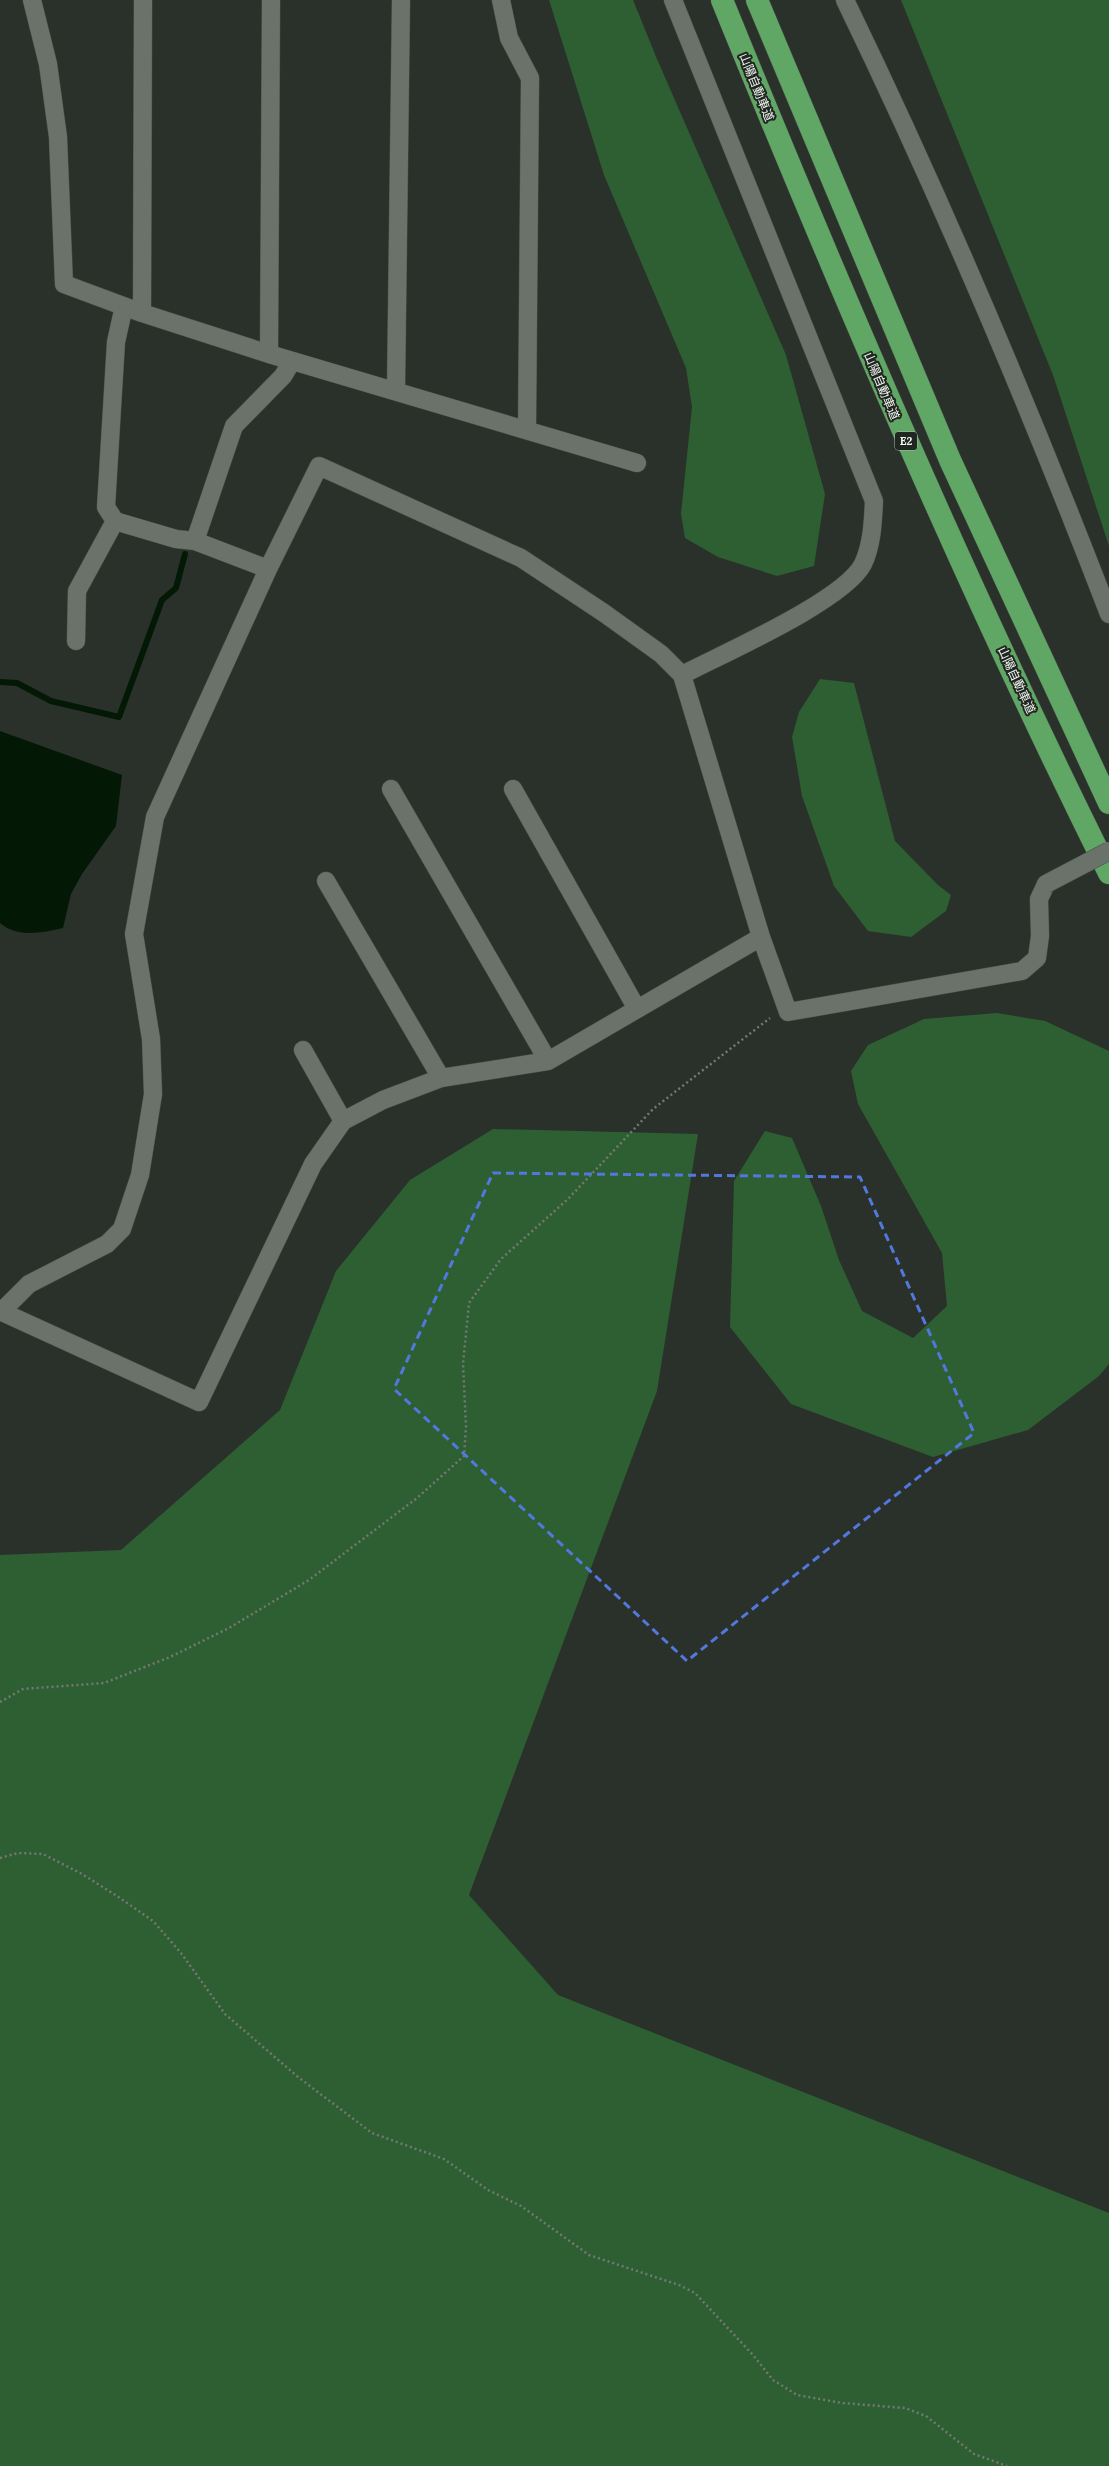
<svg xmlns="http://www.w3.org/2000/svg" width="1109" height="2466" font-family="Lora,'Noto Sans JP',serif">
  <rect width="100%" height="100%" fill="#2a312a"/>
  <path fill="#2d5f32" d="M549 0H633L657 59 786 355 825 494 814 566 777 576 718 557 685 538 681 514 692 407 686 368 604 175Z
    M901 0H1109V546L1053 375Z
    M820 679 854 683 895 841 938 885 951 895 946 911 911 937 868 931 834 886 802 796 792 737 799 712Z
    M997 1013 1045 1021 1109 1051V1364L1099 1376 1028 1430 933 1457 791 1404 730 1327 734 1181 765 1131 792 1138 821 1206 839 1260 862 1311 913 1338 947 1306 942 1253 858 1104 851 1071 868 1045 924 1019Z
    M493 1129 698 1134 657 1391 469 1895 558 1995 1109 2213V2466H0V1555L121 1550 280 1410 336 1271 410 1180Z"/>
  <path fill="#031906" d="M0 731 122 775 116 826 82 874 71 894 63 928C42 933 17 938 0 923Z"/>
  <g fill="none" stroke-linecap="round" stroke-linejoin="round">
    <path stroke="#031906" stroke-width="6" d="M0 682 17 683 51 701 119 717 162 600 176 588 185 554"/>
    <g stroke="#484e49" stroke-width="19">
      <path id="minor" d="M32 0 48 64 58 137 64 284 142 313 269 354 637 463
        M501 0 509 38 530 78 527 430
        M673 0 874 501C873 522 872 545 863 564 844 601 722 654 682 675
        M845 0C942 200 1029 406 1109 614
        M124 306 116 342 106 507 115 521 176 539 195 541
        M142 313 143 0
        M269 354 271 0
        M396 390 401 0
        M268 569 195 541 234 426 283 376 292 361
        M76 641 77 591 115 521
        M391 789 548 1061
        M513 789 637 1009
        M326 881 441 1078
        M303 1050 343 1121
        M0 1311 199 1402 313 1164 343 1121 383 1100 441 1078 548 1061 761 937
        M1 1312 29 1284 107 1244 122 1229 140 1175 153 1094 151 1039 134 934 155 817 268 569 319 466 521 558 604 613 661 654 682 675 761 937 788 1012 1022 971 1037 958 1040 936 1039 899 1046 884"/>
    </g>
    <g stroke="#484e49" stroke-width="23">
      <path id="motorway" d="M722 0C842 295 967 588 1109 873
        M757 0 950 460 1109 803"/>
    </g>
    <path stroke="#737973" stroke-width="2.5" stroke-dasharray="2 3" stroke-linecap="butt" d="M0 1702 23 1689 104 1683 170 1657 229 1628 309 1580 417 1498 464 1456 466 1427 463 1364 469 1303 501 1259 568 1199 653 1109 770 1018
      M0 1858 18 1853 43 1854 82 1874 117 1896 153 1921 181 1953 225 2014 298 2077 372 2133 444 2159 488 2190 521 2206 589 2255 679 2285 695 2293 753 2355 773 2380 797 2395 842 2403 905 2408 926 2416 974 2454 1007 2466"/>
    <use href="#minor" stroke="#6a726a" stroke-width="18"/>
    <use href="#motorway" stroke="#60a765" stroke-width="22"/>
    <g stroke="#484e49" stroke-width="19" stroke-linecap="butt">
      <path id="minor-bridge" d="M1046 884 1109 851"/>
    </g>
    <use href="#minor-bridge" stroke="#6a726a" stroke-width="18"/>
  </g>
  <path fill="none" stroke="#5278de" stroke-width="3" stroke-dasharray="8 5" stroke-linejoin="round" d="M493 1173 860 1177 974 1433 687 1661 394 1389Z"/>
  <g text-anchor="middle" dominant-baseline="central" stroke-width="4" stroke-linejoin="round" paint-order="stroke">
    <rect fill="#202720" stroke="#b3b8b3" stroke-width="1" x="895" y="432" width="22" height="18" rx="3"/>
    <g font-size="11" font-weight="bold" fill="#f2f6f2">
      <text x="906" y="441">E2</text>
    </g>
    <g font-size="12" fill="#f2f6f2" stroke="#202720">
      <text transform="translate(757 87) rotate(68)">山陽自動車道</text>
      <text transform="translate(882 386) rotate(67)">山陽自動車道</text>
      <text transform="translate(1017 680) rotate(65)">山陽自動車道</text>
    </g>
  </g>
</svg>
